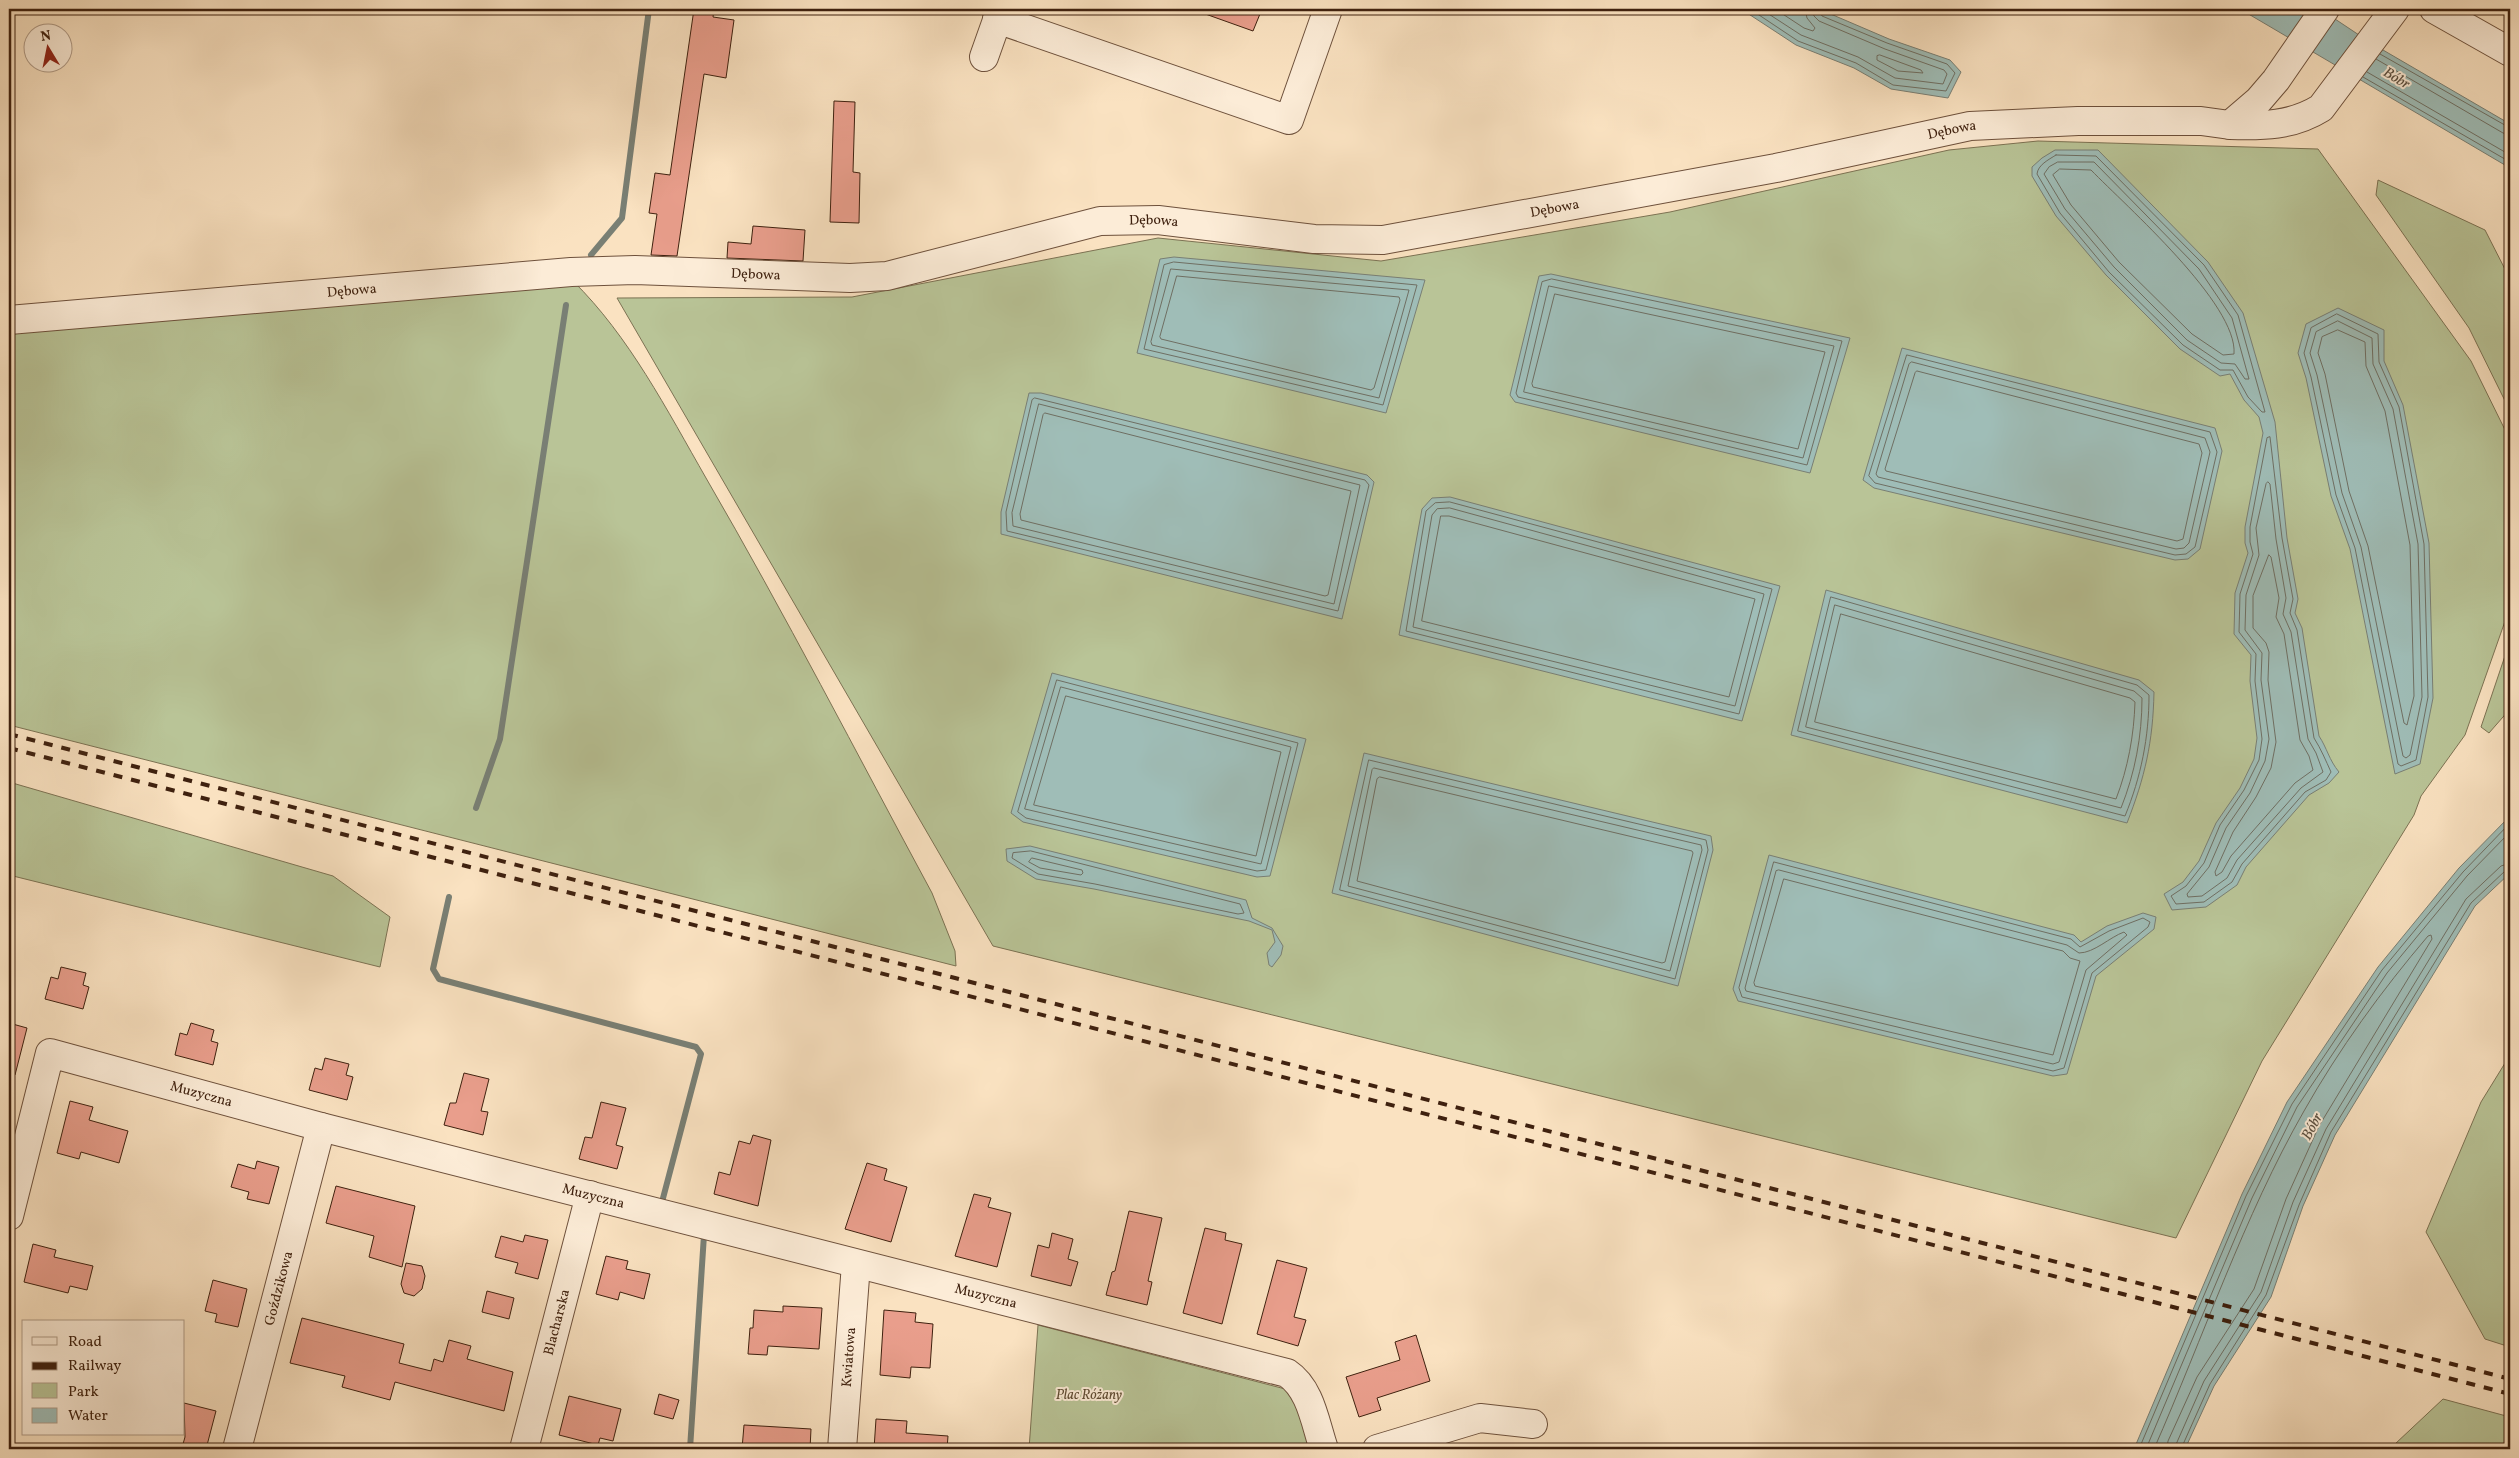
<svg xmlns="http://www.w3.org/2000/svg" width="2519" height="1458" font-family="Vollkorn,serif">
  <rect width="100%" height="100%" fill="#fae2c1"/>
  <filter id="stains"><feTurbulence type="fractalNoise" baseFrequency=".004" numOctaves="4"/><feColorMatrix values="0 0 0 0 .2 0 0 0 0 .09 0 0 0 0 .02 0 0 0 .5 -.17"/></filter>
  <radialGradient id="worn" r=".72"><stop offset=".6" stop-color="#630" stop-opacity="0"/><stop offset="1" stop-color="#630" stop-opacity=".3"/></radialGradient>
  <path fill="#b9c497" stroke="#7c7253" d="M2038 141 2318 149 2471 361 2510 440V607L2465 735 2421 796 2414 815 2262 1061 2176 1238 993 946 617 298 852 297 1158 238 1381 261 1670 212 1949 150Z
    M2378 180 2485 230 2510 279V411L2469 328 2376 195Z
    M573 281C629 336 667 410 706 478 785 614 857 754 932 893L955 951 956 966 9 725V331Z
    M2510 641V709L2489 733 2481 727Z
    M9 782 333 876 390 917 380 967 9 875Z
    M2510 1055V1347L2485 1339 2426 1232 2481 1102Z
    M1038 1325 1293 1391 1311 1449H1029Z
    M2443 1399 2510 1417V1449H2392L2395 1444Z"/>
  <path fill="#9fbdb7" stroke="#797f74" d="M1741 9H1819L1889 39 1950 60 1961 72 1948 98 1891 89 1854 68 1796 45Z
    M2240 9H2320L2371 43 2510 124V168Z
    M2055 150H2098L2208 262 2243 313 2275 422 2287 538 2298 599 2295 613 2302 628 2319 736C2327 748 2329 760 2339 772L2329 783 2309 795 2246 867 2237 885 2206 907 2172 910 2164 894 2183 882 2199 861 2216 823 2240 788 2254 759 2257 738 2250 681 2251 655 2234 634 2235 593 2248 553 2245 543V527L2263 433 2259 417 2244 400 2230 374 2220 376 2180 349 2106 275 2056 216 2032 176V167L2042 158Z
    M1174 257 1425 280 1386 413 1137 353 1160 259Z
    M1551 274 1850 338 1810 473 1515 402 1510 395 1539 276Z
    M2338 308 2384 330V361L2403 405 2429 543 2433 698 2420 764 2395 774 2350 549 2331 496 2306 378 2298 353 2306 324Z
    M1902 348 2215 428 2222 451 2200 549 2188 559 2175 560 1874 488 1863 480Z
    M1029 393H1041L1367 475 1374 482 1342 619 1001 534V512Z
    M1450 497 1780 586 1742 721 1399 635 1422 509 1432 498Z
    M1826 590 2139 680 2154 692C2153 742 2145 777 2127 823L1791 735Z
    M1052 673 1306 739 1270 876 1257 877 1023 822 1011 813Z
    M1364 753 1711 836 1713 850 1678 986 1332 893Z
    M2510 816V873L2475 906 2335 1135 2303 1206 2271 1297 2214 1386 2185 1449H2134L2242 1194 2287 1102 2378 967 2459 868Z
    M1030 846 1246 900 1252 918 1272 928 1283 946 1281 955 1272 967 1269 965 1267 953 1275 942 1272 930 1249 921 1094 889 1036 879 1007 861 1006 849Z
    M1769 855 2074 935 2081 942 2107 926 2143 913 2156 917 2154 929 2096 976 2067 1074 2053 1076 1738 1001 1733 989Z"/>
  <g fill="none" stroke-linecap="round" stroke-linejoin="round">
    <path stroke="#6f6f63" stroke-width="1" d="M1750 9 1798 41 1856 63 1893 85 1946 91 1955 73 1947 64 1887 43 1822 16 1819 9
      M1761 9 1801 35 1858 57 1895 78 1943 84 1947 74 1944 70 1885 49 1819 21 1814 16 1812 9
      M1775 9 1804 28 1813 31 1815 28 1807 18 1805 9
      M2380 54 2510 128
      M1880 55 1921 70 1923 73 1898 71 1877 60V56Z
      M2376 59 2503 133 2510 135
      M2367 72 2510 155
      M2363 77 2510 162
      M2056 155 2096 156 2204 265 2238 315 2265 412H2262L2248 397 2233 370H2220L2183 345 2109 272 2060 213 2037 174C2038 165 2048 160 2056 155Z
      M2058 162H2094L2199 269 2232 318 2249 379H2245L2235 364 2221 363 2187 340 2114 267 2065 209 2044 174 2049 167Z
      M2060 169 2091 170C2126 206 2238 304 2234 354L2223 355 2192 334 2119 262 2071 205 2053 175Z
      M1174 262 1417 285 1383 405 1144 349 1164 265Z
      M1171 269 1409 290 1379 398 1152 345 1151 342Z
      M1177 276 1399 297 1400 300 1374 388 1371 390 1161 339 1160 337Z
      M1552 279 1842 341 1807 465 1518 397 1516 393 1542 282Z
      M1549 286 1834 346 1803 458 1524 392Z
      M1555 294 1825 352 1798 449 1533 387 1532 384Z
      M2337 314 2378 334 2379 362 2399 407 2424 544 2428 697 2416 760 2401 766 2398 764 2355 548 2336 495 2311 377 2304 353 2311 328Z
      M2338 321 2372 338 2373 364 2393 409 2418 544 2422 697 2410 755 2406 758 2403 756 2361 547 2342 493 2317 375 2310 353 2316 332Z
      M2338 330 2365 342 2366 366 2385 411 2410 545 2414 696 2407 725 2404 723 2368 546 2349 491 2325 374 2318 353 2322 337Z
      M1907 355 2210 432 2217 452 2195 547 2186 554 2175 555 1875 483 1869 476Z
      M1912 362 2205 438 2210 452 2189 543 2184 548 2176 549 1878 477 1876 474 1909 364Z
      M1917 371 2199 444 2202 453 2183 539 2177 541 1886 471 1885 469 1915 373Z
      M1035 398 1365 480 1369 485 1338 611 1007 531 1006 512 1032 400Z
      M1039 404 1360 485 1334 604 1013 526 1012 513Z
      M1045 413 1351 491 1328 595 1325 596 1021 520 1020 514 1043 415Z
      M2270 437 2282 538 2293 599 2290 613 2297 630 2314 738C2321 749 2326 761 2331 772L2326 780 2305 792 2242 864 2232 882 2204 902 2176 904 2171 896 2186 886 2204 863 2220 825 2244 790 2259 760 2262 739 2255 681 2256 654 2239 632 2240 594 2253 554 2250 542V527L2267 438Z
      M2268 482 2270 484 2276 539 2286 598 2283 614 2291 632 2308 739 2316 753 2323 772 2301 788 2237 860 2227 878 2202 896 2188 897 2187 894 2209 867 2226 828 2250 793 2265 761 2269 739 2261 680 2262 653 2245 630 2246 595 2259 555 2256 528 2266 484Z
      M1450 502 1772 589 1739 714 1406 631 1426 511 1435 503Z
      M1450 508 1764 594 1735 706 1413 627 1432 515 1437 509Z
      M1441 516H1449L1755 599 1729 697 1422 621Z
      M2269 555 2271 557 2279 598 2276 617 2284 634 2300 740 2309 756 2313 770 2295 783 2231 856 2222 872 2216 876 2215 872 2233 832 2256 797 2271 768 2276 742 2268 680 2269 652 2266 643 2253 628V596Z
      M1831 597 2137 685 2149 695C2149 737 2141 777 2125 816L1798 731Z
      M1835 605 2134 691 2142 698C2142 736 2135 773 2121 808L1806 727Z
      M1841 614 2130 698 2135 702C2134 735 2128 768 2116 799L1815 722Z
      M1057 680 1298 743 1266 870 1257 871 1026 818 1018 812Z
      M1061 687 1291 747 1261 864 1025 809Z
      M1066 696 1281 752 1256 856 1034 805Z
      M1369 760 1706 840 1708 850 1675 979 1340 890Z
      M1374 768 1701 845 1702 850 1670 971 1348 886 1372 770Z
      M1380 777 1692 851 1693 853 1665 962 1662 963 1357 881 1377 779Z
      M1031 851 1240 904 1244 913 1238 914 1095 884 1038 874 1012 858 1013 853Z
      M1032 858 1082 870 1083 873 1081 875 1040 868 1029 862Z
      M1774 862 2071 939 2080 947 2109 931 2143 918 2150 922 2148 927 2092 973 2064 1068 2053 1071 1742 997 1739 988Z
      M1779 870 2067 945 2079 953C2094 953 2110 937 2124 932L2127 935 2086 970 2059 1062 2053 1064 1746 991 1745 988 1776 871Z
      M1784 879 2063 951 2070 958 2080 961 2053 1055 1755 986 1754 983Z
      M2139 1449 2246 1196 2292 1104 2382 970 2463 872 2510 823
      M2146 1449 2252 1198 2297 1107 2387 973 2467 876 2510 832
      M2154 1449C2203 1338 2244 1216 2304 1111 2339 1049 2382 990 2428 936L2431 935 2432 939 2319 1126 2286 1199 2254 1289 2197 1377 2168 1441 2167 1449
      M2174 1449 2204 1381 2261 1292 2293 1202 2326 1129 2466 899 2501 866 2510 863
      M2181 1449 2210 1384 2266 1295 2299 1205 2331 1132 2471 903 2505 871 2510 869"/>
    <path stroke="#797f74" stroke-width="6" d="M591 255 622 218 649 9
      M476 808 500 739 566 305
      M449 897 433 969 439 979 696 1047 701 1054 662 1202
      M690 1449 704 1235"/>
  </g>
  <path fill="#e99e8c" stroke="#3f210f" d="M694 9H714L713 17 734 20 726 78 704 74 677 256 651 255 657 214 649 213 655 173 670 175Z
    M1197 9H1262L1253 31 1197 11Z
    M834 101 855 102 853 172 860 173 859 223 830 222Z
    M753 226 805 230 803 261 727 258 728 242 751 244Z
    M61 967 86 973 83 985 89 987 83 1009 45 999 51 977 58 979Z
    M9 1023 27 1028 15 1075H9Z
    M191 1023 214 1030 211 1041 218 1043 213 1065 175 1055 180 1033 187 1035Z
    M325 1058 349 1064 346 1075 353 1077 347 1100 309 1090 315 1068 322 1070Z
    M464 1073 489 1079 481 1111 488 1112 483 1135 444 1125 450 1103H456Z
    M70 1101 93 1107 89 1120 128 1131 119 1163 81 1152 79 1159 57 1153Z
    M601 1102 626 1108 616 1145 623 1147 617 1169 579 1159 585 1137 592 1138Z
    M753 1135 771 1140 758 1206 714 1194 719 1172 730 1175 739 1141 750 1144Z
    M257 1161 279 1167 269 1204 247 1199 249 1192 231 1187 238 1164 255 1169Z
    M867 1163 887 1169 884 1180 907 1187 891 1242 845 1229Z
    M336 1186 415 1206 402 1267 369 1257 374 1236 326 1223Z
    M974 1194 991 1198 988 1207 1011 1213 997 1267 955 1256Z
    M1129 1211 1162 1218 1148 1281 1152 1282 1147 1305 1106 1295 1112 1272 1115 1271Z
    M1205 1228 1226 1233 1225 1240 1242 1244 1222 1324 1183 1313Z
    M1052 1233 1073 1239 1068 1259 1078 1262 1071 1286 1031 1276 1038 1245 1049 1248Z
    M525 1235 548 1240 538 1279 515 1273 518 1263 495 1257 501 1236 523 1242Z
    M33 1244 56 1250 54 1257 93 1266 87 1290 70 1286 68 1293 24 1282Z
    M606 1256 628 1261 626 1269 650 1274 644 1299 620 1292 618 1300 596 1294Z
    M1277 1260 1307 1268 1294 1317 1306 1320 1298 1346 1257 1334Z
    M406 1263 422 1266 425 1276 422 1289 414 1296 404 1293 401 1284Z
    M213 1280 247 1289 238 1327 215 1322 217 1314 205 1311Z
    M487 1291 514 1298 509 1319 482 1312Z
    M783 1306 822 1308 819 1349 768 1346 767 1355 748 1354 750 1328H753L754 1310 783 1312Z
    M884 1310 916 1313 915 1322 933 1324 930 1368 911 1367 910 1378 880 1375Z
    M302 1318 404 1344 399 1363 431 1371 434 1359 443 1362 449 1340 471 1346 467 1359 513 1372 504 1411 395 1382 390 1400 342 1387 345 1376 290 1363Z
    M1416 1335 1430 1381 1377 1398 1381 1410 1359 1417 1346 1377 1400 1360 1395 1342Z
    M659 1394 679 1400 673 1419 654 1414Z
    M569 1396 621 1409 613 1441 600 1438 598 1445 559 1435Z
    M184 1403 216 1411 206 1449 183 1444 185 1437Z
    M876 1419 907 1421 906 1433 948 1436 947 1449H874Z
    M744 1425 811 1429 810 1449H742Z"/>
  <g fill="none" stroke-linecap="round" stroke-linejoin="round">
    <g stroke="#6e513c" stroke-width="30">
      <g id="minor">
        <path d="M2434 9 2510 52"/>
        <path d="M997 19 1289 120 1328 9"/>
        <path d="M984 57 1001 9"/>
        <path d="M2230 125C2263 126 2292 126 2321 108L2395 9"/>
        <path id="s1" d="M9 320 571 272 635 270 850 278 887 276 1100 221 1158 220 1314 239 1383 240 1776 168 1970 126 2078 121H2201L2230 125 2258 101 2276 80 2325 9"/>
        <path id="s2" d="M9 1216 50 1053 321 1127 1287 1373C1311 1389 1315 1423 1324 1449"/>
        <path id="s3" d="M237 1449 321 1127"/>
        <path id="s4" d="M524 1449 590 1195"/>
        <path id="s5" d="M842 1449 856 1264"/>
        <path d="M1377 1449 1480 1418 1533 1424"/>
      </g>
    </g>
    <use href="#minor" stroke="#fcecd7" stroke-width="28"/>
    <path stroke="#3f210f" stroke-width="4" stroke-dasharray="9 9" stroke-linecap="butt" d="M9 734 2510 1379
      M9 748 2510 1394"/>
  </g>
  <g text-anchor="middle" dominant-baseline="central" stroke-width="4" stroke-linejoin="round" paint-order="stroke">
    <g font-size="14" fill="#3f210f" stroke="#fcecd7">
      <text stroke="none"><textPath href="#s1" startOffset="1964">Dębowa</textPath></text>
      <text stroke="none"><textPath href="#s1" startOffset="1559">Dębowa</textPath></text>
      <text stroke="none"><textPath href="#s1" startOffset="1154">Dębowa</textPath></text>
      <text stroke="none"><textPath href="#s1" startOffset="749">Dębowa</textPath></text>
      <text stroke="none"><textPath href="#s1" startOffset="344">Dębowa</textPath></text>
      <text stroke="none"><textPath href="#s2" startOffset="325">Muzyczna</textPath></text>
      <text stroke="none"><textPath href="#s2" startOffset="730">Muzyczna</textPath></text>
      <text stroke="none"><textPath href="#s3" startOffset="166">Goździkowa</textPath></text>
      <text stroke="none"><textPath href="#s2" startOffset="1135">Muzyczna</textPath></text>
      <text stroke="none"><textPath href="#s4" startOffset="131">Blacharska</textPath></text>
      <text stroke="none"><textPath href="#s5" startOffset="92">Kwiatowa</textPath></text>
    </g>
    <g font-size="14" font-style="italic" fill="#5e4a31" stroke="#fcecd7">
      <text x="1089" y="1395">Plac Różany</text>
    </g>
    <g font-size="15" font-style="italic" fill="#5c5041" stroke="#fcecd7">
      <text transform="translate(2396 79) rotate(31)">Bóbr</text>
      <text transform="translate(2313 1127) rotate(-62)">Bóbr</text>
    </g>
  </g>
  <rect width="2519" height="1458" fill="none" stroke="#fae2c1" stroke-width="30"/>
  <rect x="10" y="10" width="2499" height="1438" fill="none" stroke="#3f210f" stroke-width="2.5"/>
  <rect x="15" y="15" width="2489" height="1428" fill="none" stroke="#3f210f"/>
  <rect x="22" y="1320" width="162" height="115" fill="#fcecd7" stroke="#b09b87"/>
  <rect x="32" y="1337" width="25" height="8" fill="#fcecd7" stroke="#b09b87"/>
  <text x="68" y="1346" font-size="15" fill="#3f210f">Road</text>
  <rect x="32" y="1362" width="25" height="8" fill="#3f210f" stroke="#b09b87"/>
  <text x="68" y="1370" font-size="15" fill="#3f210f">Railway</text>
  <rect x="32" y="1383" width="25" height="15" fill="#b9c497" stroke="#b09b87"/>
  <text x="68" y="1396" font-size="15" fill="#3f210f">Park</text>
  <rect x="32" y="1408" width="25" height="15" fill="#9fbdb7" stroke="#b09b87"/>
  <text x="68" y="1420" font-size="15" fill="#3f210f">Water</text>
  <g transform="translate(48 48) rotate(350)"><circle r="24" fill="#fcecd7" stroke="#b09b87"/>
  <path d="M0-4L9 19L0 12L-9 19Z" fill="#8f2418"/>
  <text y="-8" font-size="14" font-weight="bold" text-anchor="middle" fill="#3f210f">N</text>
  </g>
  <rect width="100%" height="100%" filter="url(#stains)"/>
  <rect width="100%" height="100%" fill="url(#worn)"/>
</svg>
